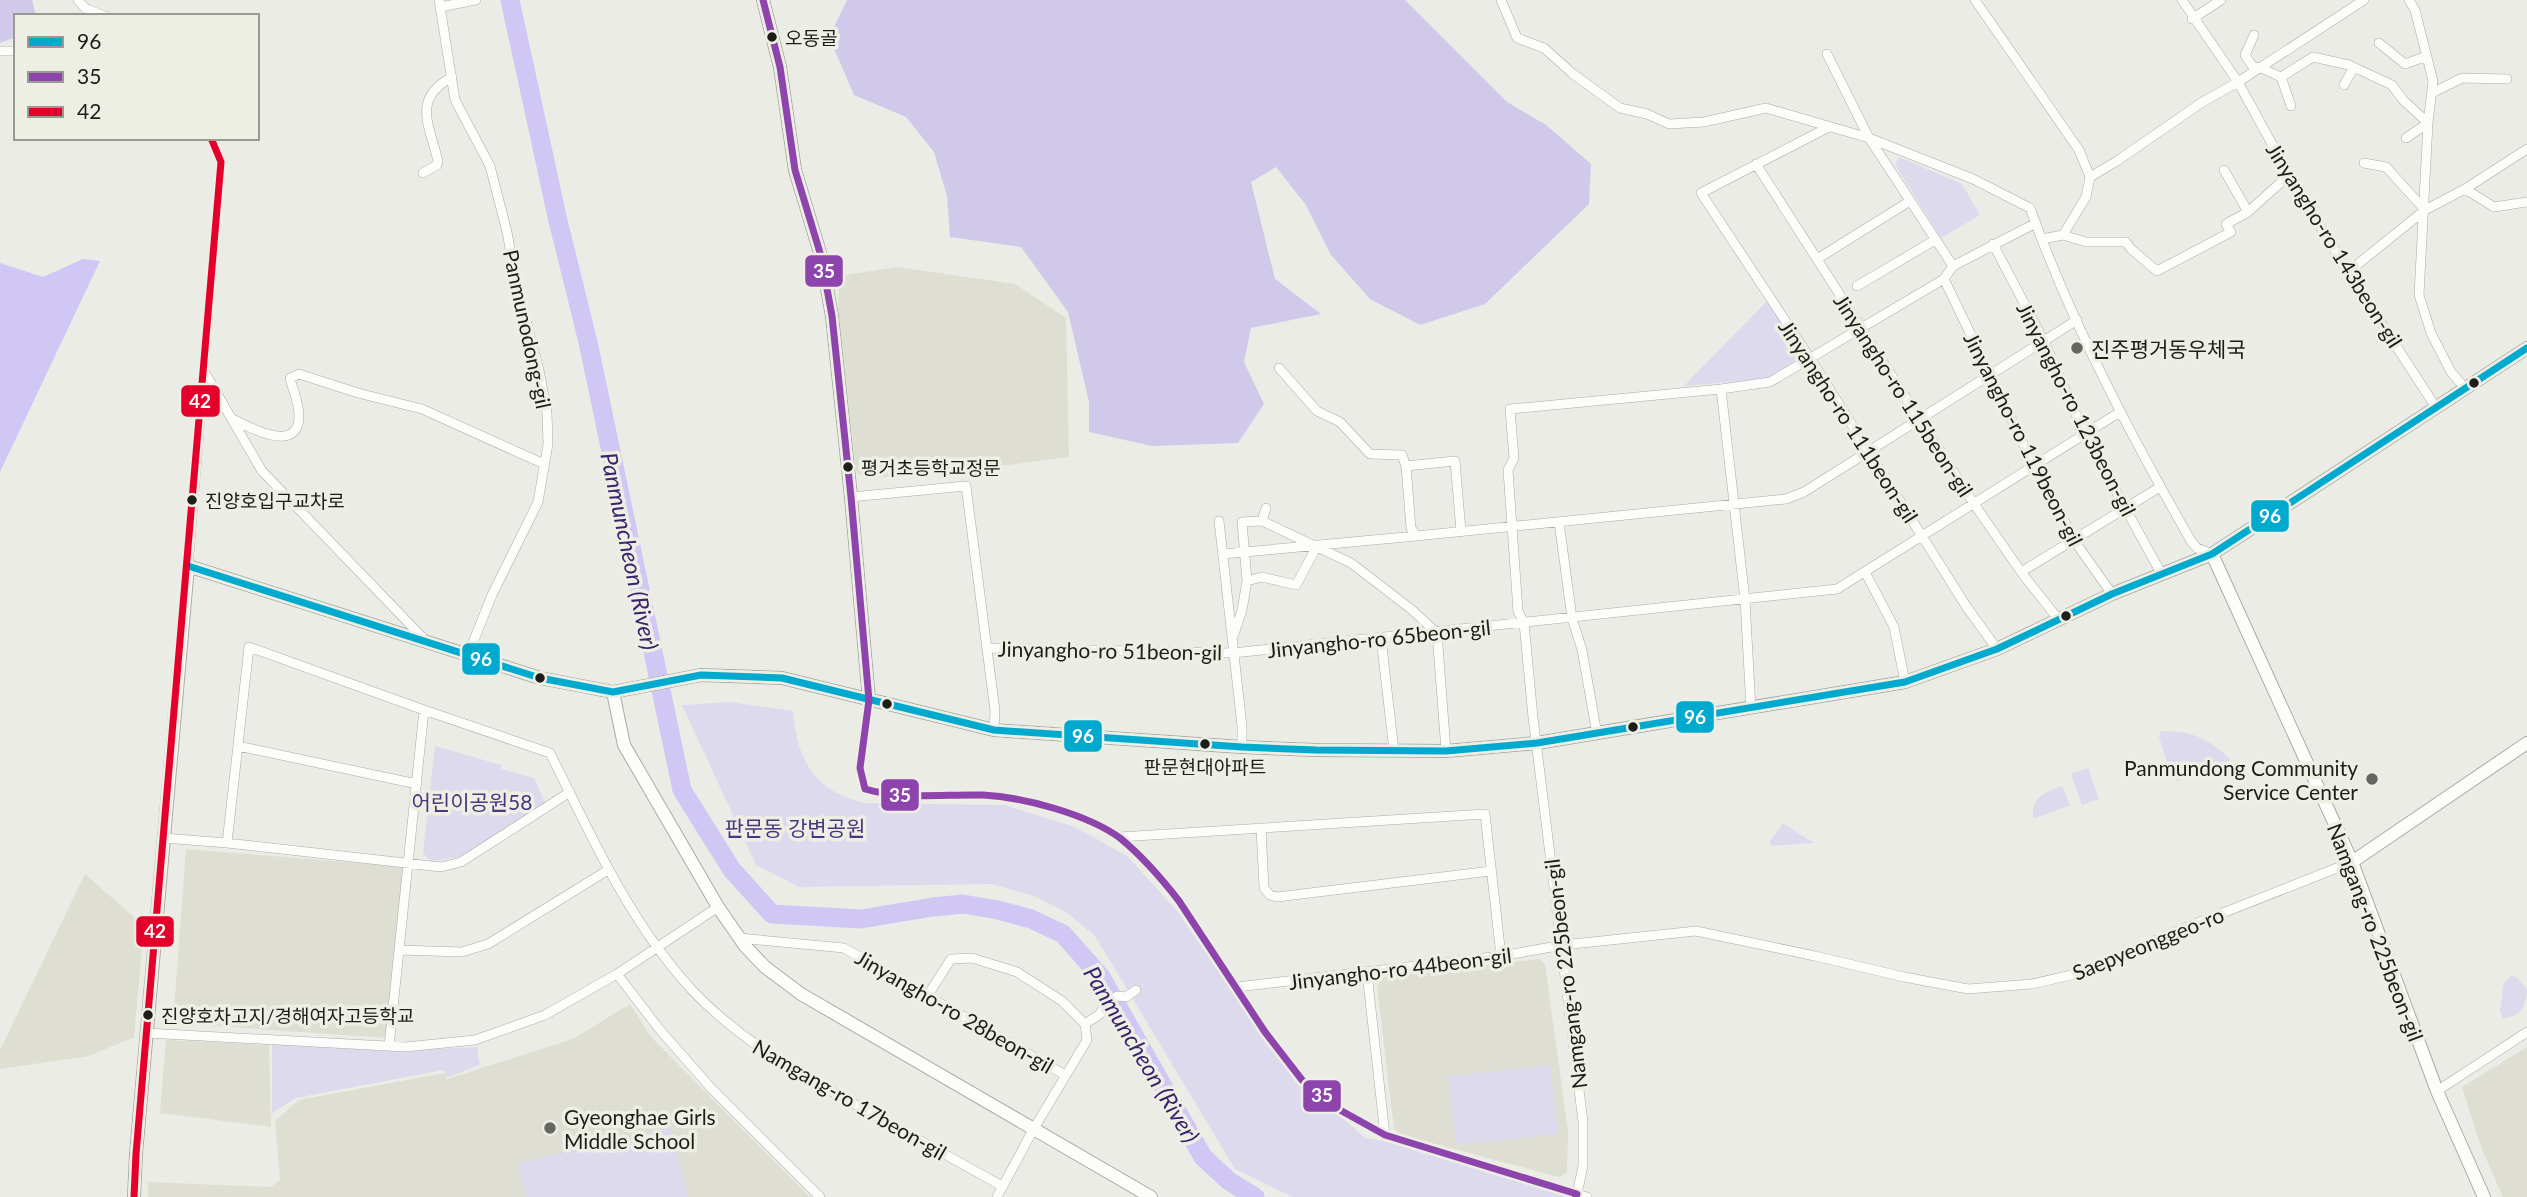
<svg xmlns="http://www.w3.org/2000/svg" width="2527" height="1197" font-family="Lato,'Noto Sans KR',sans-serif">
  <rect width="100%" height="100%" fill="#ebece6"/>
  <path fill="#deded2" d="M897 267 1015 284 1066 318 1069 457 1008 465 865 479 856 471 838 305 840 276Z
    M186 849 405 867 387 1038 173 1023Z
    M85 874 144 926 134 1037 89 1056 0 1069V1050Z
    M1540 959 1545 964 1568 1132 1567 1173 1559 1177 1402 1135 1394 1129 1377 986 1384 977Z
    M630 1004 651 1037 810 1197H148V1182L271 1187 280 1180 275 1121 299 1100 445 1073 447 1079 573 1039Z
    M166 1040 269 1045 271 1127 160 1113Z
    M2527 1047V1197H2503L2481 1147 2462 1087Z"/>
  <path fill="#dedaee" d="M1899 157 1962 184 1980 215 1941 238 1895 165Z
    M1767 301 1803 356 1769 378 1684 386Z
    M730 702 793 711C797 760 814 790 863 803L1004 805 1075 827 1127 856 1177 911 1297 1084 1337 1113 1365 1138 1385 1141 1569 1197H1293L1235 1169 1095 936 1066 912 1034 896 991 884 799 887 756 865 682 705Z
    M2164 731C2195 732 2207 738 2230 759L2229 763 2178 781 2171 775 2159 737 2160 732Z
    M435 746 501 765V769L534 778 546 804 461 857 431 861 423 853Z
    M2088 768 2099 799 2082 805 2071 774Z
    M2062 786 2070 805 2033 819C2031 797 2044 793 2062 786Z
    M1783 823 1812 842 1813 843 1771 846 1770 841Z
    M2511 976 2516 977 2527 989C2527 1005 2520 1018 2503 1018L2500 1011 2504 982Z
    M272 1044 389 1051 477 1047 480 1065 448 1077 443 1070 296 1098 272 1113Z
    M1550 1065 1558 1134 1456 1145 1448 1076Z
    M671 1127 688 1197H526L518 1163Z"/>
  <path fill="#d0c9ea" d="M0 0H32L36 16H16V37L0 43Z
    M847 0H1405L1507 102 1546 125 1591 164 1589 204 1485 304 1420 325 1370 299 1331 255 1306 205 1276 167 1251 182 1275 279 1321 314 1251 328 1244 362 1264 404 1238 443 1152 446 1089 432V402L1068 312 1021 247 950 237 947 196 934 152 906 117 854 95 829 37Z"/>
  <path fill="#d0c7f4" d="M83 259 100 261 0 472V263L43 277Z"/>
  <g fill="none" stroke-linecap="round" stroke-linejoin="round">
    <path stroke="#d0c7f4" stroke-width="19" d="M510 0 558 221 588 342 682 790 732 870 772 914 861 919 933 907 963 904 998 910 1031 919 1063 934 1101 977 1203 1157 1229 1181 1255 1197"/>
    <g stroke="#aaaba6" stroke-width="10">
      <path id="street" d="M78 0 85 8 104 16
        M439 0 455 100 490 166 507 232 516 282 539 370 547 413 548 444 538 502 492 595 468 655
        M1501 0 1517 38 1544 48 1573 74 1620 108 1647 114 1669 124 1704 122 1766 108 1869 138 1953 266
        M1975 0 2079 150 2090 177 2086 197 2063 235 2042 239
        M2182 0 2238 82 2289 175 2348 272 2435 406
        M2409 0 2415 10 2433 81 2428 123 2419 295 2431 333 2451 372 2464 387
        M440 7 476 0
        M2192 19 2221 0
        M2254 35 2245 55 2253 67 2261 68 2281 77 2313 57 2349 65 2392 85 2403 100 2428 123 2406 138
        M2379 43 2405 64 2427 56
        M0 51H16
        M1827 54 1869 138 1973 179 2030 208C2072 324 2130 434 2191 541L2197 548 2212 554
        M2281 77 2291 106
        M2344 85 2353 69
        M2432 93 2462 78 2507 79
        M1829 127 1701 193 1810 358 1966 606 1997 649
        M2364 163 2386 167 2425 210
        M1756 164 1974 504 2024 576 2059 620
        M2224 170 2248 212
        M423 173 437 165 438 161C430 126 411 99 452 77
        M2090 177 2117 161 2201 103 2238 82 2364 0
        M2465 189 2494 207 2527 202
        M2063 235 2086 242H2126L2131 249 2157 271 2231 232 2226 224 2248 212 2289 175
        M1993 244 2044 341 2085 435 2161 573
        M1817 259 1910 201
        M2348 272 2425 210 2465 189 2527 149
        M1944 279 2034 466 2078 546 2112 594
        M1857 286 1935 240
        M1279 368 1317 411 1340 422 1370 454 1402 455 1406 466 1411 528 1416 536 1786 499 1804 492 2077 320
        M205 373 262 471 424 639
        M1721 389 1770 382 1944 279 1953 266 2036 223
        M231 418C248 427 299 455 299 416 299 402 293 391 290 378L299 374 358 393 422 409 544 464
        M1406 466 1455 461 1461 531
        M851 497 966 486 995 711 994 730
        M1219 521 1242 726V747
        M1262 521 1266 508
        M1559 522 1572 618 1582 650 1597 734
        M1223 554 1416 536
        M188 566 221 162 211 138
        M1865 572 1894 627 1905 682
        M2021 572 2160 487
        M1247 581 1242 522 1262 521 1351 563 1411 609 1437 633 1446 751
        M1234 634 1242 610 1247 581 1262 577 1296 585 1317 546
        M1381 638 1394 751
        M987 648 1233 653 1837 589 2120 412
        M869 700 860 768 865 789C903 800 943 794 983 795 1023 797 1087 814 1120 838 1142 856 1162 879 1179 901L1265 1032 1302 1080 1340 1110 1385 1135 1577 1194 1576 1197
        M238 746 417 784
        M1261 828 1264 888 1270 895 1277 897 1491 871
        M1119 837 1485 814 1501 956
        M164 838 227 843 441 867 461 862 570 792
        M227 843 249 647 424 710 550 753C591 835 629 922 692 990 741 1042 805 1077 867 1111 912 1136 957 1161 1002 1186
        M739 938 844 948 1065 1075
        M399 950 462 952 488 944 608 870
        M1367 973 1385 1135
        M617 974 660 1030 711 1088 820 1197
        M1237 987 1501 956 1563 945 1696 931 1815 956 1904 977 1968 989 2032 984 2088 971 2167 935 2352 862
        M928 995 951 959 972 958 1017 972 1062 1001 1085 1024 1087 1040 1033 1130 997 1197
        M1085 1024 1100 1014 1107 1002 1117 996 1126 997 1136 990
        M146 1033 405 1047 475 1040 545 1015 617 974 718 907
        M389 1046 424 710
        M2437 1091 2527 1032
        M1587 1197 1577 1194 1583 1166V1122L1533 717 1524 623 1518 611 1508 470 1514 458 1510 409 1721 389 1745 600 1751 709"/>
    </g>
    <g stroke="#aaaba6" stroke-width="14">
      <path id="secondary" d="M763 0 780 67 795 170 821 256 832 316 851 497 869 700
        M2212 554 2352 862 2437 1091 2484 1197
        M613 692 624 745 718 907 745 946 765 967 801 994 1151 1197
        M2352 862 2527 743
        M134 1197 136 1154 188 566 540 678 613 692 701 675 782 678 994 730 1242 747 1316 750 1446 751 1537 743 1905 682 1997 649 2112 594 2212 554 2527 348"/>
    </g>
    <use href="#street" stroke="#fcfcfb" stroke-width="9"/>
    <use href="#secondary" stroke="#fcfcfb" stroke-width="12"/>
    <g stroke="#edeee4" stroke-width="12">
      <path id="bus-1" d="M188 566 540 678 613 692 701 675 782 678 994 730 1242 747 1316 750 1446 751 1537 743 1905 682 1997 649 2112 594 2212 554 2527 348"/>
    </g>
    <g stroke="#edeee4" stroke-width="12">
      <path id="bus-2" d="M763 0 780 67 795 170 821 256 832 316 851 497 869 700 860 768 865 789C903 800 943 794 983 795 1023 797 1087 814 1120 838 1142 856 1162 879 1179 901L1265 1032 1302 1080 1340 1110 1385 1135 1577 1194 1576 1197"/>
    </g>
    <g stroke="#edeee4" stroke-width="12">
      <path id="bus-3" d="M134 1197 136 1154 221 162 211 138"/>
    </g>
    <use href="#bus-1" stroke="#00a9ce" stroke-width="7"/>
    <use href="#bus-2" stroke="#8e44ad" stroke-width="7"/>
    <use href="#bus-3" stroke="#e4002b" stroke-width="7"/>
  </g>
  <g fill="#1d1d1a" stroke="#edeee4" stroke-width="2.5">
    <circle cx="772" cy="37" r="6"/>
    <circle cx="2474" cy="383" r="6"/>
    <circle cx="848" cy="467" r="6"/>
    <circle cx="192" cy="500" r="6"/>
    <circle cx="2066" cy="616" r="6"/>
    <circle cx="540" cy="678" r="6"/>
    <circle cx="887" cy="704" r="6"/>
    <circle cx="1633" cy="727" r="6"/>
    <circle cx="1205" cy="744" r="6"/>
    <circle cx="148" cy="1015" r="6"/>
  </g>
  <g fill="#656561" stroke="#edeee4" stroke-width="2.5">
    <circle cx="2077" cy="348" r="7"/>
    <circle cx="2372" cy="779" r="7"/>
    <circle cx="550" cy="1128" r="7"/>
  </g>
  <g text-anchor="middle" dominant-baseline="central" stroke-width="7" stroke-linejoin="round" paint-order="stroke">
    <g font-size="19" fill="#1d1d1a" stroke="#edeee4" text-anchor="start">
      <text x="785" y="37">오동골</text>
      <text x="861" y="467">평거초등학교정문</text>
      <text x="205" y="500">진양호입구교차로</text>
      <text x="1205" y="766" text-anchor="middle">판문현대아파트</text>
      <text x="161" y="1015">진양호차고지/경해여자고등학교</text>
    </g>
    <g font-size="21" fill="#1d1d1a" stroke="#edeee4">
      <text transform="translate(2335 245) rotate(58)">Jinyangho-ro 143beon-gil</text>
      <text transform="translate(528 329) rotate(78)">Panmunodong-gil</text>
      <text transform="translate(1904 395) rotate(57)">Jinyangho-ro 115beon-gil</text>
      <text transform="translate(2077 409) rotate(63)">Jinyangho-ro 123beon-gil</text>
      <text transform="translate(1849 421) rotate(57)">Jinyangho-ro 111beon-gil</text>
      <text transform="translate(2024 439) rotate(63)">Jinyangho-ro 119beon-gil</text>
      <text transform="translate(1379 638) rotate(-6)">Jinyangho-ro 65beon-gil</text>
      <text transform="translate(1110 650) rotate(1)">Jinyangho-ro 51beon-gil</text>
      <text transform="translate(2376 932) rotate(69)">Namgang-ro 225beon-gil</text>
      <text transform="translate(2148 943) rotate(-22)">Saepyeonggeo-ro</text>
      <text transform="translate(1400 968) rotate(-7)">Jinyangho-ro 44beon-gil</text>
      <text transform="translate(1565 974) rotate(-97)">Namgang-ro 225beon-gil</text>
      <text transform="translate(955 1011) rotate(30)">Jinyangho-ro 28beon-gil</text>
      <text transform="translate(850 1099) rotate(30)">Namgang-ro 17beon-gil</text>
    </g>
    <g font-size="21" fill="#1d1d1a" stroke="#edeee4" text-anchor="start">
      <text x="2091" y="348">진주평거동우체국</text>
      <text x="2358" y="767" text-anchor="end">Panmundong Community<tspan x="2358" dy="24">Service Center</tspan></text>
      <text x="564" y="1116">Gyeonghae Girls<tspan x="564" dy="24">Middle School</tspan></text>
    </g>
    <g font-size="21" fill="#4b3581" stroke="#edeee4">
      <text x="472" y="801">어린이공원58</text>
      <text x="795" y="827">판문동 강변공원</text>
    </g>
    <g font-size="23" font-style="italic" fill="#3b226e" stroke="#edeee4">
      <text transform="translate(630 551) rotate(78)">Panmuncheon (River)</text>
      <text transform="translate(1142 1054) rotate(59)">Panmuncheon (River)</text>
    </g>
  </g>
  <g stroke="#edeee4" stroke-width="2.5">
    <rect x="804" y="254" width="40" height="34" rx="7" fill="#8e44ad"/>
    <rect x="180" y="384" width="41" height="34" rx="7" fill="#e4002b"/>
    <rect x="2250" y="499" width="40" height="34" rx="7" fill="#00a9ce"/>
    <rect x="461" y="642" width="40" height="34" rx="7" fill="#00a9ce"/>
    <rect x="1675" y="700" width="40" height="34" rx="7" fill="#00a9ce"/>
    <rect x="1063" y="719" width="40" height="34" rx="7" fill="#00a9ce"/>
    <rect x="880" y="778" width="40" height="34" rx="7" fill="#8e44ad"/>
    <rect x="135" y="915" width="40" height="33" rx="7" fill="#e4002b"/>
    <rect x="1302" y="1079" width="40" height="34" rx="7" fill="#8e44ad"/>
  </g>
  <g font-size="19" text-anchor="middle" font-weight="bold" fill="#fff">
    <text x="824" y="278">35</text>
    <text x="200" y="408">42</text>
    <text x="2270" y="523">96</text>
    <text x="481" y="666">96</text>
    <text x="1695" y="724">96</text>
    <text x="1083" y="743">96</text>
    <text x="900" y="802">35</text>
    <text x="155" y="938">42</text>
    <text x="1322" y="1102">35</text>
  </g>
  <rect x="14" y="14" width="245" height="126" fill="#edeee4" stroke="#9a9a93" stroke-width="2"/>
  <rect x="28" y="37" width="35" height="10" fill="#00a9ce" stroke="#9a9a93" stroke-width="2"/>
  <text x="77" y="49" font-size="21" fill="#1d1d1a">96</text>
  <rect x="28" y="72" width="35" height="10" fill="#8e44ad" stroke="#9a9a93" stroke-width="2"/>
  <text x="77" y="84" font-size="21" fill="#1d1d1a">35</text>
  <rect x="28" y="107" width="35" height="10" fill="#e4002b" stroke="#9a9a93" stroke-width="2"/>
  <text x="77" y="119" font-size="21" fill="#1d1d1a">42</text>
</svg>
